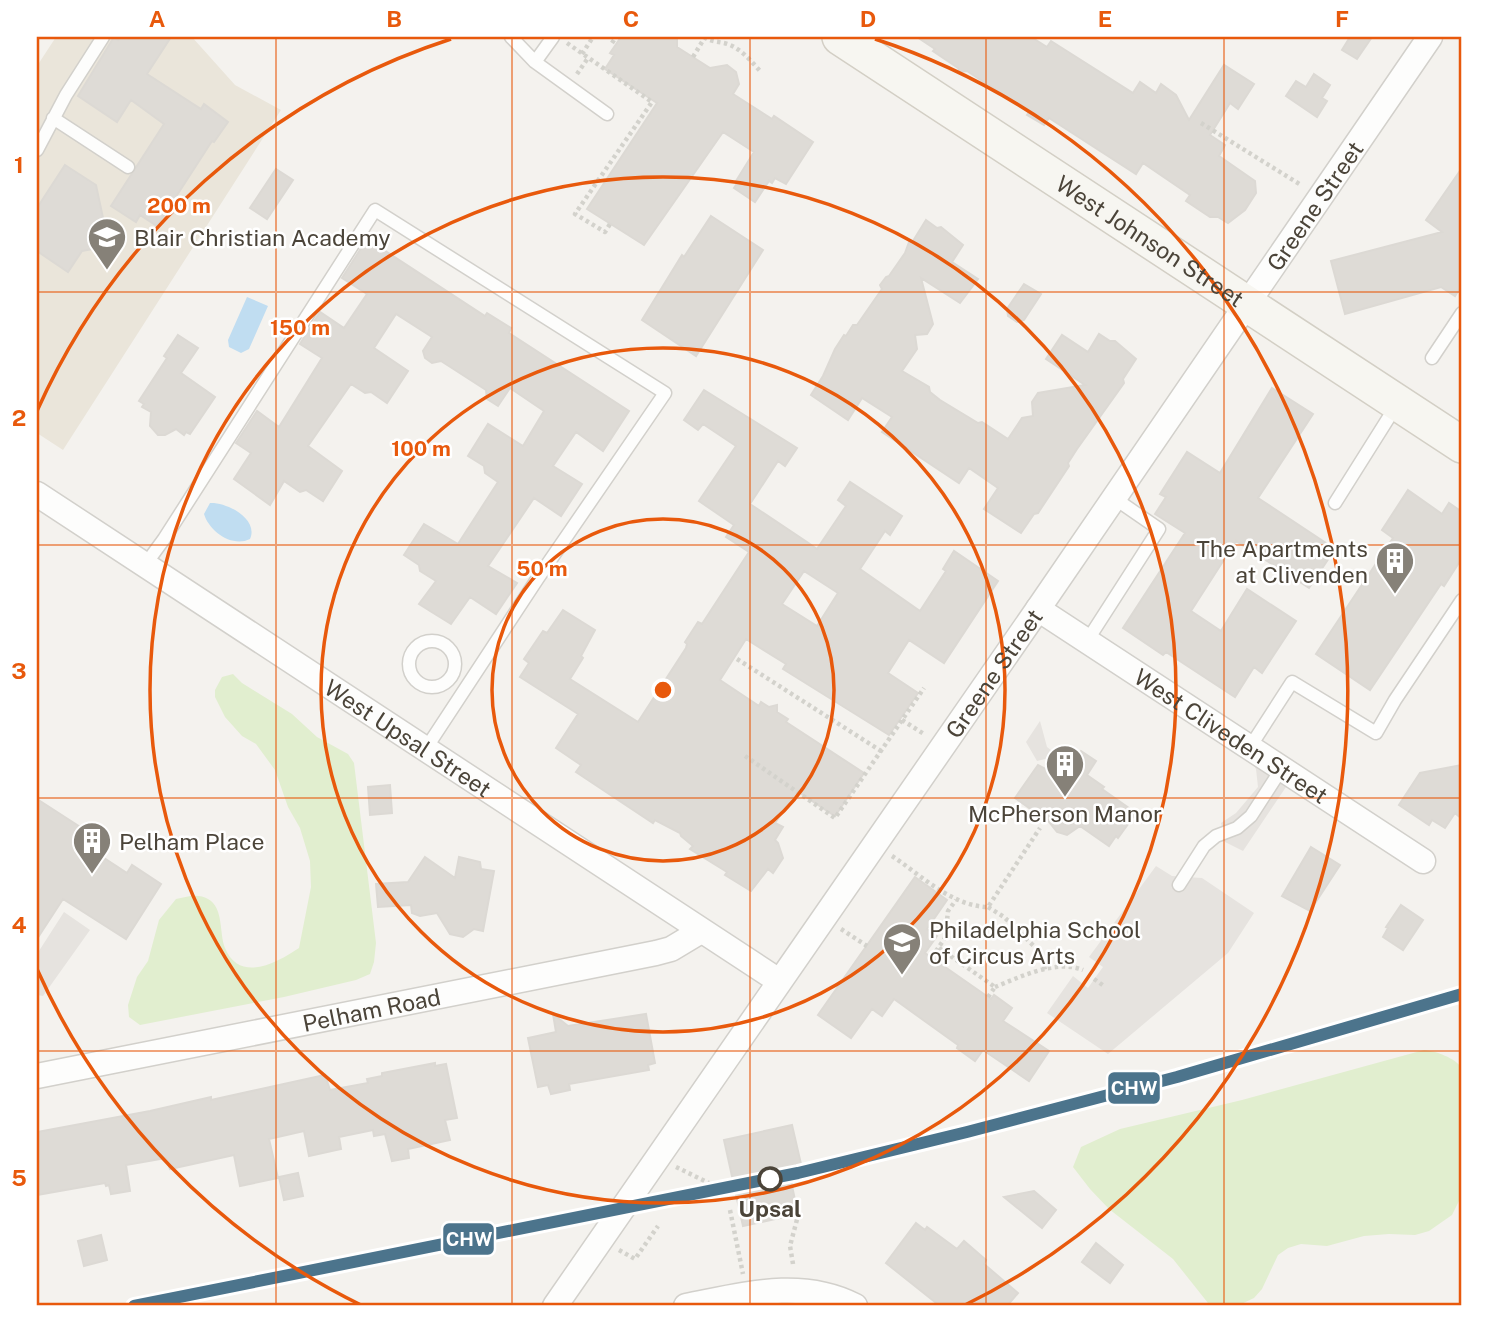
<svg xmlns="http://www.w3.org/2000/svg" width="1499" height="1343" font-family="'Public Sans',sans-serif">
  <rect width="100%" height="100%" fill="#f4f2ee"/>
  <path fill="#eae5da" d="M56 37H192L235 85 281 110 63 450 37 433V66Z"/>
  <path fill="#e1eecf" d="M233 674 242 683 292 714 317 737 348 754 354 763 376 943 374 962 370 974 356 980 284 997 140 1025 129 1017 128 1005 137 977 148 961 159 920 176 899C186 897 198 893 208 899 224 908 219 933 225 948 240 984 278 962 299 948L311 887 310 861 300 828 288 807 275 770 256 744 242 736 225 717 215 697V690L222 677Z
    M1424 1050C1436 1051 1455 1058 1462 1068V1195L1452 1215 1429 1231 1415 1235 1389 1234 1364 1236 1327 1246 1301 1244 1288 1248 1278 1255 1262 1289 1254 1298 1237 1306H1212L1208 1303 1173 1259 1109 1209 1090 1189 1073 1167 1081 1147 1120 1129 1242 1100Z"/>
  <path fill="#e6e3df" d="M1040 721 1047 747 1065 761 1061 768 1045 759 1037 761 1026 742Z
    M1251 760 1286 787 1243 851 1225 842 1221 823 1236 813 1258 787 1256 769Z
    M1156 866 1172 876 1202 878 1254 913 1228 953 1108 1054 1047 1013 1073 976 1088 988 1095 978 1103 967 1089 957Z
    M64 912 90 930 43 996 37 995V954Z"/>
  <path fill="#c0ddf1" d="M247 297 268 306 249 349 241 353 229 347 228 340Z
    M210 503C227 502 259 519 250 539 232 548 209 531 204 514Z"/>
  <path fill="#dedbd6" stroke="#dcd9d4" stroke-width="2" fill-rule="evenodd" d="M114 37 118 40 120 37H171L147 74 201 109 204 104 228 122 214 142 212 141 157 226 140 215 136 222 111 206 164 124 131 100 117 122 78 96Z
    M621 37H677V47L710 68 727 65 736 72 739 84 733 94 772 119 774 116 813 142 786 184 775 178 772 183 769 181 755 202 734 188 738 182 736 181 754 152 723 132 644 245 587 209 657 103 605 69 614 55 610 53Z
    M917 37H1031L1047 47 1051 41 1133 93 1140 82 1156 93 1161 84 1176 95 1189 120 1224 65 1254 84 1238 109 1230 103 1210 135 1225 145 1219 156 1255 181 1256 193 1245 210 1228 223 1218 217H1210L1186 201 1190 195 1143 163 1136 174 1049 118 1044 125 1027 115 1029 112 967 71 960 72 958 68 933 51 935 49Z
    M1350 37H1372L1357 59 1342 50Z
    M1314 74 1330 85 1322 98 1327 101 1317 117 1286 96 1296 81 1306 87Z
    M65 165 96 185 109 246 82 251 68 272 37 251V208Z
    M1462 168V285L1455 296 1441 287 1345 314 1331 261 1442 232 1426 220Z
    M276 169 293 180 267 219 250 208Z
    M711 216 763 250 696 356 642 320 682 255 684 257Z
    M926 220 937 228 941 227 963 245 952 262 978 279 960 303 921 278 933 324 927 334 915 335 917 349 902 371 929 387 930 392 940 400 978 423 982 422 1008 439 1022 418 1033 416 1032 402 1038 393 1085 385 1046 359 1062 335 1088 352 1099 334 1110 341H1115L1136 359 1123 379 1124 383 1077 449 1068 463 1069 466 1038 513 1034 514 1021 533 984 509 998 488 969 468 959 483 882 432 892 417 862 398 848 420 811 395 823 376 835 349 844 335 846 336 853 325H857L882 289 880 285 886 277 889 276 905 253 909 242 913 241Z
    M367 239 485 316 487 313 511 328 509 333 629 411 603 451 576 432 553 466 582 484 561 516 534 498 488 566 517 583 496 614 470 597 451 624 430 611 419 604 436 581 420 571 419 565 404 555 424 524 458 544 498 482 485 473 484 466 468 456 488 424 523 446 544 411 510 388 498 406 487 399 486 390 441 361 432 363 425 358 423 351 432 337 396 314 374 348 408 371 387 403 371 392 365 393 351 384 308 446 342 471 323 501 306 490 300 492 284 481 270 505 234 479 251 453 236 443 257 411 279 427 322 358 300 344 320 312 344 328 367 294 342 278Z
    M1024 284 1041 294 1024 320 1017 322 1008 316 1007 309Z
    M178 335 198 348 181 373 215 397 190 434 186 432 184 435 176 429 165 435H158L150 426 151 412 142 407 144 404 139 401 167 358 164 356Z
    M1272 388 1313 414 1258 498 1335 549 1309 588 1236 541 1191 611 1221 631 1247 589 1296 621 1262 673 1254 667 1235 697 1166 652 1163 655 1123 628 1185 533 1155 514 1166 497 1160 494 1187 452 1220 473Z
    M704 390 797 448 785 466 778 461 750 504 807 542 817 549 846 506 838 500 850 482 902 516 890 535 885 531 860 569 920 611 946 571 943 569 954 551 998 581 944 663 909 640 888 673 918 693 889 735 783 669 786 664 746 639 720 680 759 706 761 702 769 707 777 705V712L788 719 786 722 864 773 835 816 797 791 775 823 783 827 775 840 778 843 783 858 773 873 768 869 751 891 725 875 727 872 690 849 693 846 681 836 680 833 655 820 653 823 576 772 581 765 556 748 578 714 520 677 529 663 524 659 543 631 547 633 563 610 595 630 581 656 583 658 570 679 638 722 686 648 687 644 685 642 698 622 702 624 749 552 726 537 734 525 699 501 736 446 703 424 698 430 684 420ZM804 571 838 593 817 626 782 604Z
    M1408 490 1442 514 1449 503 1462 512V558L1444 586 1441 584 1370 690 1316 654 1393 538 1382 530Z
    M1081 751 1096 761 1087 775 1104 787 1102 789 1136 813 1118 838 1116 836 1109 846 1080 826 1067 835 1057 832 1049 822 1015 798 1038 765 1055 774 1059 767 1067 771Z
    M1462 765V819L1455 813 1445 828 1432 820 1429 825 1399 805 1420 773Z
    M390 785 392 813 370 815 368 787Z
    M37 799 105 843 98 854 127 873 132 865 161 884 126 939 63 899 37 939Z
    M1311 847 1340 865 1310 911 1282 896Z
    M425 857 455 878 459 857 480 862 481 869 494 871 483 931 474 929 463 937 450 934 437 913 420 916 412 913 411 905 378 907 376 884 408 882Z
    M915 877 947 900 927 929 937 936 925 953 991 999 994 995 1012 1008 1003 1021 1049 1051 1029 1081 983 1050 975 1061 957 1048 958 1045 894 999 882 1016 872 1009 851 1038 818 1015Z
    M1401 905 1423 920 1403 950 1383 937 1388 928 1386 927Z
    M553 1014 568 1026 646 1014 655 1063 648 1065 649 1070 569 1084 570 1090 551 1094 548 1085 538 1087 528 1038 556 1032Z
    M435 1063V1066L446 1064 457 1118 445 1120 450 1140 408 1149 409 1158 392 1161 385 1134 374 1136 373 1130 339 1137 341 1149 309 1156 304 1131 269 1139 278 1178 240 1186 234 1155 170 1169 166 1158 126 1165 130 1191 111 1194 109 1185 106 1186 105 1183 37 1195V1132L150 1111 211 1097V1100L325 1075 330 1090 368 1083 367 1079 382 1076V1073Z
    M792 1125 801 1164 788 1167 798 1214 743 1226 724 1140Z
    M298 1173 303 1196 284 1200 279 1177Z
    M1034 1191 1056 1210 1042 1228 1004 1197Z
    M916 1223 925 1230 927 1227 957 1249 964 1241 986 1260 984 1264 1018 1293 1007 1306H940L886 1263Z
    M101 1235 107 1260 84 1266 78 1241Z
    M1096 1243 1123 1265 1110 1283 1082 1262Z"/>
  <g fill="none" stroke-linecap="round" stroke-linejoin="round">
    <g stroke="#d2d0cb" stroke-width="15">
      <path id="lane" d="M511 37 535 62 607 114
        M535 62 553 37
        M53 118 128 167
        M37 150 66 95 103 37
        M1432 358 1462 313
        M1335 503 1396 406
        M145 565 164 539 375 210 665 393 538 578 425 750
        M409 664a23 23 0 1 1 46 0a23 23 0 1 1-46 0Z
        M1087 641 1159 529 1114 498
        M1250 747 1292 682 1376 733 1395 700 1462 600
        M1179 885 1204 846 1216 836 1237 828 1251 816 1282 768"/>
    </g>
    <g stroke="#d2d0cb" stroke-width="27">
      <g id="street">
        <path id="s1" d="M37 494 779 981"/>
        <path id="s2" d="M1038 609 1423 861"/>
        <path id="s3" d="M37 1076 656 953 671 949 701 931"/>
        <path id="s4" d="M555 1306 1038 609 1430 37"/>
        <path d="M686 1306C743 1295 801 1278 855 1306"/>
      </g>
    </g>
    <g stroke="#d3cfc5" stroke-width="38">
      <g id="secondary">
        <path id="s5" d="M840 37 1462 445"/>
      </g>
    </g>
    <path stroke="#d3d2cc" stroke-width="4.5" stroke-dasharray="3.5 3.5" stroke-linecap="butt" d="M704 37C712 43 721 41 730 45 742 50 751 61 760 71
      M567 43 652 102 575 214 605 232 610 224
      M612 43 616 37
      M582 54 593 37
      M693 57 705 37
      M577 74 588 58
      M1201 123 1301 185
      M737 659 881 751
      M902 720 924 734
      M745 756 835 818 924 688
      M892 856C921 875 951 906 988 907L1040 828
      M988 907 1004 917 1041 953 1045 970
      M841 929 867 946
      M939 948 995 987 988 997
      M932 957 945 938 948 911 956 900
      M1094 979 1104 986
      M995 987C1020 977 1056 959 1083 970
      M676 1167 709 1183
      M730 1210 743 1274
      M619 1250 635 1259 658 1226
      M793 1264 790 1246 799 1212 797 1196"/>
    <use href="#lane" stroke="#fdfdfc" stroke-width="12"/>
    <use href="#street" stroke="#fdfdfc" stroke-width="24"/>
    <use href="#secondary" stroke="#f7f6f1" stroke-width="35"/>
    <g stroke="#fff" stroke-width="18">
      <path id="rail-1" d="M134 1306 798 1173 967 1132 1177 1077 1462 994"/>
    </g>
    <use href="#rail-1" stroke="#4c748c" stroke-width="12"/>
  </g>
  <path fill="none" stroke="#e8590c" stroke-width="2" stroke-opacity="0.55" d="M276 37V1306M512 37V1306M750 37V1306M986 37V1306M1224 37V1306M37 292H1462M37 545H1462M37 798H1462M37 1051H1462"/>
  <g fill="none" stroke="#e8590c" stroke-width="3.5">
    <circle cx="663" cy="690" r="171"/>
    <circle cx="663" cy="690" r="342"/>
    <circle cx="663" cy="690" r="513"/>
    <path d="M363 1306A685 685 0 0 1 37 969M37 411A685 685 0 0 1 451 39M875 39A685 685 0 0 1 963 1306"/>
  </g>
  <defs>
    <g id="school-pin" transform="scale(2.0125)"><path d="M0 17L-7.5 6A9.5 9.5 0 1 1 7.5 6Z" fill="#868178" stroke="#fff"/><path d="M0-5L7-2L0 1L-7-2ZM-4 1L0 2.5L4 1V4Q0 6-4 4Z" fill="#fff"/></g>
    <g id="building-pin" transform="scale(2.0125)"><path d="M0 17L-7.5 6A9.5 9.5 0 1 1 7.5 6Z" fill="#868178" stroke="#fff"/><path d="M-4-6H4V6H1V3H-1V6H-4ZM-2.5-4.3h1.7v1.8h-1.7ZM.8-4.3h1.7v1.8H.8ZM-2.5-1h1.7V.8h-1.7ZM.8-1h1.7V.8H.8Z" fill="#fff"/></g>
  </defs>
  <g fill-rule="evenodd">
    <use href="#school-pin" x="107" y="237"/>
    <use href="#building-pin" x="1395" y="561"/>
    <use href="#building-pin" x="1065" y="764"/>
    <use href="#building-pin" x="92" y="841"/>
    <use href="#school-pin" x="902" y="942"/>
  </g>
  <circle fill="#fff" stroke="#4b4439" stroke-width="3.5" cx="770" cy="1179" r="11"/>
  <g text-anchor="middle" dominant-baseline="central" stroke-width="5" stroke-linejoin="round" paint-order="stroke">
    <g font-size="23" fill="#4b4439" stroke="#fff">
      <text stroke="none"><textPath href="#s4" startOffset="1337">Greene Street</textPath></text>
      <text stroke="none"><textPath href="#s5" startOffset="371">West Johnson Street</textPath></text>
      <text stroke="none"><textPath href="#s4" startOffset="770">Greene Street</textPath></text>
      <text stroke="none"><textPath href="#s2" startOffset="231">West Cliveden Street</textPath></text>
      <text stroke="none"><textPath href="#s1" startOffset="444">West Upsal Street</textPath></text>
      <text stroke="none"><textPath href="#s3" startOffset="341">Pelham Road</textPath></text>
    </g>
    <g font-size="23" fill="#4b4439" stroke="#fff" text-anchor="start">
      <text x="134" y="237">Blair Christian Academy</text>
      <text x="1368" y="548" text-anchor="end">The Apartments<tspan x="1368" dy="26">at Clivenden</tspan></text>
      <text x="1065" y="813" text-anchor="middle">McPherson Manor</text>
      <text x="119" y="841">Pelham Place</text>
      <text x="929" y="929">Philadelphia School<tspan x="929" dy="26">of Circus Arts</tspan></text>
    </g>
    <g font-size="23" font-weight="bold" fill="#4b4439" stroke="#fff">
      <text x="770" y="1208">Upsal</text>
    </g>
  </g>
  <circle cx="663" cy="690" r="10" fill="#e8590c" stroke="#fff" stroke-width="3.5"/>
  <g font-size="21" text-anchor="middle" font-weight="bold" fill="#e8590c" stroke="#fff" stroke-width="5" stroke-linejoin="round" paint-order="stroke">
    <text x="179" y="213">200 m</text>
    <text x="300" y="335">150 m</text>
    <text x="421" y="456">100 m</text>
    <text x="542" y="576">50 m</text>
  </g>
  <g stroke="#fff" stroke-width="2.5">
    <rect x="1107" y="1071" width="54" height="34" rx="7" fill="#4c748c"/>
    <rect x="442" y="1222" width="53" height="34" rx="7" fill="#4c748c"/>
  </g>
  <g font-size="19" text-anchor="middle" font-weight="bold" fill="#fff">
    <text x="1134" y="1095">CHW</text>
    <text x="469" y="1246">CHW</text>
  </g>
  <rect width="1499" height="1343" fill="none" stroke="#ffffff" stroke-width="77"/>
  <rect x="38" y="38" width="1422" height="1266" fill="none" stroke="#e8590c" stroke-width="2.5"/>
  <g font-size="23" text-anchor="middle" font-weight="bold" fill="#e8590c">
    <text x="157" y="27">A</text>
    <text x="394" y="27">B</text>
    <text x="631" y="27">C</text>
    <text x="868" y="27">D</text>
    <text x="1105" y="27">E</text>
    <text x="1342" y="27">F</text>
    <text x="19" y="173">1</text>
    <text x="19" y="426">2</text>
    <text x="19" y="679">3</text>
    <text x="19" y="933">4</text>
    <text x="19" y="1186">5</text>
  </g>
</svg>
